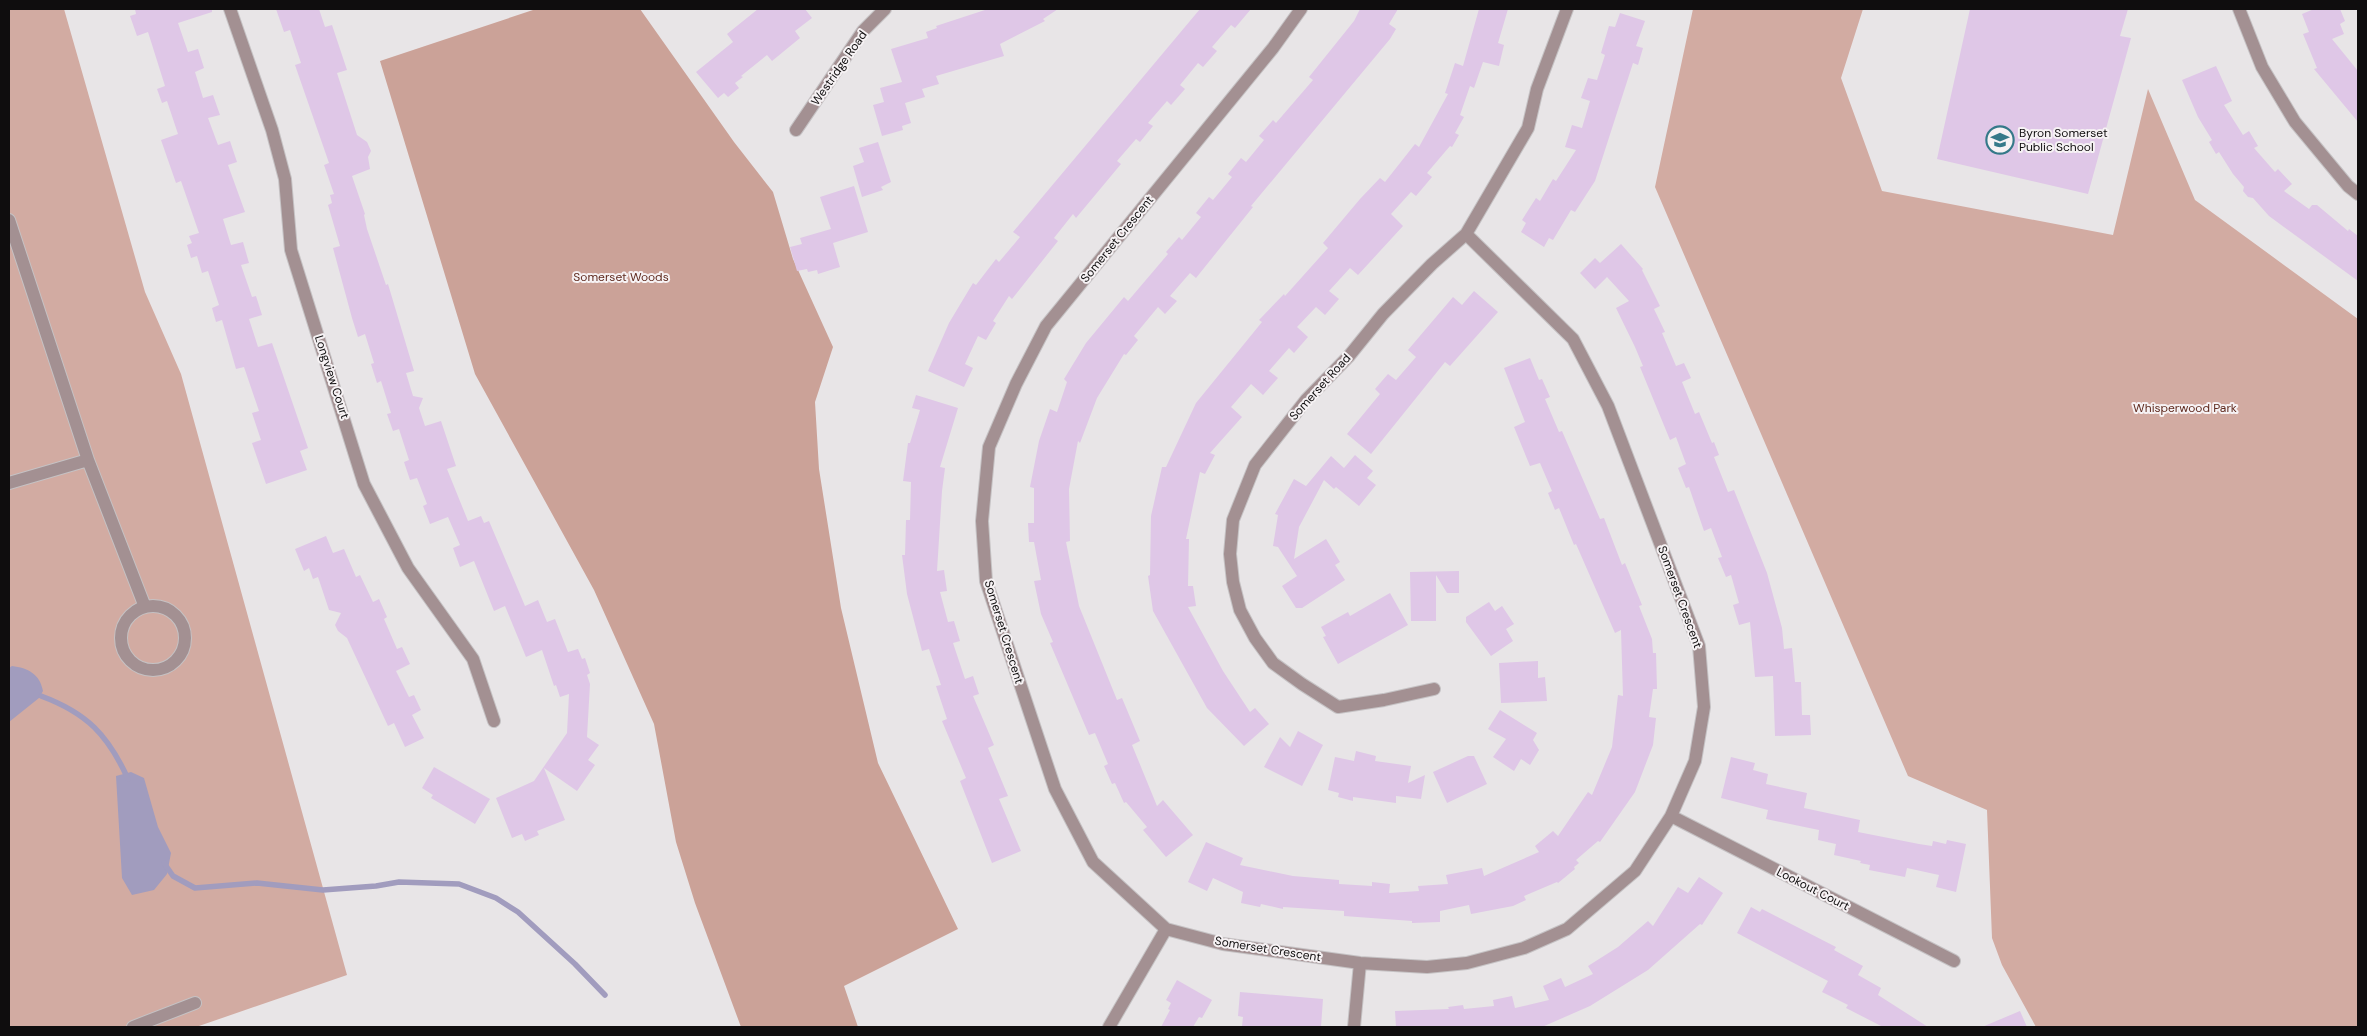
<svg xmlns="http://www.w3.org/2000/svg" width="2367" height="1036" font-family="'DM Sans',sans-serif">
  <rect width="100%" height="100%" fill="#e8e5e7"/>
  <path fill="#d2aba2" d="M9 9H64L145 292 181 374 347 975 196 1027H9Z
    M1693 9H1863L1841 78 1882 191 2113 235 2148 89 2195 200 2358 319V1027H2036L2002 965 1992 938 1987 810 1908 776 1655 187Z"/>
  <path fill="#cba298" d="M536 9H640L734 142 773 192 793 259 833 347 815 402 819 469 841 608 878 763 958 929 844 986 858 1027H741L695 903 676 842 654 724 594 590 475 374 380 61Z"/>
  <path fill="#a19cbe" d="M12 666C28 668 40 674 43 691L39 698 9 722V668Z
    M131 772 144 778 158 827 171 853 167 874 154 890 132 895 122 878 116 776Z"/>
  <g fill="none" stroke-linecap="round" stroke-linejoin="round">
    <path stroke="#a19cbe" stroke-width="5.5" d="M41 696C87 713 108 735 128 779
      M164 863 173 876 195 888 257 883 323 890 376 886 399 882 459 884 496 898 518 912 575 964 605 995"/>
  </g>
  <path fill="#dfc7e7" d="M135 9H212V12L178 23 188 52 198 49 204 68 195 72 203 98 213 95 220 115 208 118 218 145 230 141 237 162 228 165 245 212 223 219 231 245 243 242 249 263 241 265 252 297 256 296 262 315 249 319 258 347 272 343 308 448 300 451 307 470 266 484 252 443 261 440 252 413 259 411 244 367 236 369 222 320 216 322 212 308 219 305 208 271 202 273 197 256 191 258 187 245 192 243 189 236 199 233 181 181 176 183 161 140 178 134 167 101 162 103 157 89 165 86 148 32 137 36 130 16 136 14Z
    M276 9H319L325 27 332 25 347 70 337 73 357 135 367 142 371 151 368 157 370 169 352 176 365 214 364 215 367 229 386 285 388 284 414 371 406 373 413 396 423 398 419 408 425 426 441 421 456 466 447 469 468 521 481 516 484 523 489 521 525 606 538 600 547 622 555 619 568 652 578 649 582 659 585 658 590 673 587 675 590 684 587 737 599 745 588 760 595 765 577 791 544 768 565 820 537 831 539 835 525 841 522 834 512 838 496 798 534 781 567 733 569 694 560 697 556 685 554 686 542 650 526 657 505 606 494 611 474 561 460 567 453 548 460 545 448 517 430 524 423 506 427 504 417 478 410 480 404 462 409 460 399 429 393 431 387 414 391 413 381 381 377 383 371 364 374 363 365 334 358 337 352 318 333 248 340 246 328 205 332 203 330 195 334 194 324 165 329 163 295 65 301 63 290 30 284 32Z
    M758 9H805L812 18 795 31 800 38 772 61 767 55 741 76 743 77 735 83 739 88 728 97 724 93 718 98 696 72 733 42 727 34Z
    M988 9H1058L1043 19 1045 21 1000 44 1004 56 936 76 939 84 922 89 925 97 905 103 911 123 902 126 903 130 882 136 873 105 884 102 880 88 902 82 891 49 928 38 926 32 937 28 936 26Z
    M1200 9H1251L1235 28 1231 25 1212 47 1217 51 1203 67 1198 63 1180 85 1185 89 1171 105 1167 101 1148 123 1153 126 1140 142 1136 139 1117 161 1121 164 1076 218 1073 214 1054 238 1058 241 1012 299 1009 296 993 321 996 323 986 340 978 336 965 364 973 368 964 387 928 371 949 323 973 283 976 285 996 259 999 262 1020 237 1013 232Z
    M1360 9H1398L1389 24 1396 29 1390 39 1251 206 1253 207 1196 278 1190 273 1170 296 1177 301 1165 314 1158 307 1134 336 1138 340 1126 355 1124 354 1097 398 1080 443 1078 441 1069 489 1070 541 1066 542 1079 606 1117 700 1122 698 1140 741 1132 745 1157 806 1163 800 1193 835 1166 857 1143 830 1147 827 1126 802 1124 803 1115 783 1112 784 1104 766 1108 764 1095 733 1089 735 1050 643 1053 642 1041 614 1034 581 1041 580 1034 542H1029L1028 523H1034V488L1030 487 1039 441 1050 409 1057 412 1067 382 1064 379 1086 343 1124 297 1128 301 1168 254 1166 252 1179 237 1182 240 1201 217 1196 213 1209 197 1213 200 1232 177 1228 174 1241 158 1246 162 1264 140 1259 136 1273 120 1276 123 1313 80 1309 77 1354 21Z
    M1479 9H1508L1498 43 1504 45 1499 66 1483 62 1474 88 1470 86 1460 115 1464 117 1455 133 1459 135 1452 147 1450 146 1427 173 1432 177 1416 196 1411 192 1391 214 1403 226 1358 275 1350 268 1329 291 1339 299 1325 315 1316 307 1297 327 1308 337 1294 353 1289 348 1269 371 1278 378 1263 395 1251 384 1231 407 1242 417 1210 453 1215 455 1205 474 1200 472 1186 539H1189L1188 586H1193L1196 606 1188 607 1223 671 1250 712 1255 708 1269 724 1244 746 1207 708 1153 611 1148 576 1150 575 1151 516 1162 467H1166L1196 403 1262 322 1259 320 1284 294 1285 296 1328 248 1323 243 1360 199 1380 178 1385 182 1415 144 1419 147 1448 94 1445 93 1455 63 1463 66Z
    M1970 9H2128L2120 36 2131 38 2088 194 1937 159Z
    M2314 9H2340L2345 21 2340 24 2344 34 2332 39 2358 71V122L2314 69 2317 68 2303 34 2309 32 2302 14Z
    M1620 13 1645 21 1636 46 1643 48 1638 65 1633 63 1595 181 1575 212 1571 210 1553 240 1549 238 1544 247 1521 232 1526 223 1522 220 1536 198 1540 201 1553 179 1556 181 1576 150 1565 147 1572 125 1582 128 1590 101 1581 98 1588 78 1597 80 1605 55 1601 53 1609 26 1615 27Z
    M2216 66 2232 101 2224 105 2243 135 2249 131 2258 146 2254 148 2275 172 2278 169 2292 184 2284 191 2309 209 2312 205H2317L2348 231 2349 229 2358 236V281L2269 216 2253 198 2248 197 2243 191 2244 187 2233 174 2219 152 2216 154 2209 142 2212 140 2198 117 2182 80Z
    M878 142 891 182 881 187 883 190 862 197 853 166 864 162 859 148Z
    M854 186 868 232 833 243 840 267 818 274 817 270 808 272 807 269 797 271 790 247 802 244 800 238 831 229 820 197Z
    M1621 244 1643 269 1642 270 1660 306 1654 309 1665 332 1662 333 1676 366 1684 363 1691 378 1682 382 1695 414 1699 412 1712 443 1714 442 1719 455 1714 457 1728 492 1734 490 1767 573 1782 628 1784 649 1792 648 1795 682H1801L1802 715H1810L1811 735 1775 736 1773 676 1755 677 1750 622 1739 625 1733 605 1739 603 1731 575 1726 577 1718 558 1722 557 1711 528 1704 531 1689 487 1686 488 1678 468 1686 464 1676 437 1670 440 1640 367 1643 366 1635 347 1616 308 1629 301 1607 277 1595 289 1580 273 1595 258 1600 263Z
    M1474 291 1498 312 1450 366 1445 362 1371 454 1347 434 1380 394 1375 389 1388 374 1396 380 1416 357 1408 350 1453 297 1462 305Z
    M1530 358 1539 380 1542 379 1550 397 1545 399 1559 432 1562 431 1600 519 1604 518 1622 565 1625 563 1642 605 1639 606 1652 639 1653 653H1656L1657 689H1653L1649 717 1656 718 1653 745 1635 792 1600 842 1598 841 1576 860 1579 863 1574 867 1575 869 1558 883 1557 882 1524 896 1526 900 1513 906 1471 914 1469 905 1440 911V922L1412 923V921L1344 916V911L1283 907V909L1261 904 1260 907 1241 903 1243 892 1213 878 1207 891 1188 882 1206 842 1243 858 1240 865 1293 876 1339 880V884L1372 886V882L1390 884 1389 893 1419 891 1418 886 1448 884 1446 875 1482 868 1484 876 1539 852 1535 846 1553 831 1558 836 1588 792 1592 795 1612 747 1618 695 1623 696 1621 630 1615 633 1576 544 1574 545 1559 508 1555 510 1548 493 1552 491 1540 463 1530 466 1514 427 1525 422 1504 368Z
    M916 395 958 408 940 467 945 468 942 491 937 571 944 570 947 591 940 592 948 622 954 621 960 641 953 643 965 679 973 676 979 694 973 696 994 745 988 748 1008 796 999 799 1021 851 992 863 960 781 966 778 942 721 947 719 936 686 941 685 929 649 922 651 907 594 902 555H905L906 520H910L911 482 903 481 908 443H910L920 410 912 408Z
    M1355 455 1373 471 1367 478 1376 485 1359 506 1336 487 1334 489 1324 480 1299 527 1294 559 1326 539 1340 562 1335 565 1345 580 1302 608H1296L1282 586 1297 576 1278 547 1273 546 1278 515 1275 514 1294 479 1306 486 1331 456 1344 468Z
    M326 536 333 553 344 549 356 577 360 575 373 602 379 599 387 617 384 619 397 649 402 647 410 664 396 671 409 697 414 695 421 710 412 715 424 738 405 747 394 723 388 726 347 638 338 631 335 625 341 613 329 610 318 577 313 579 309 568 304 571 295 549Z
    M1459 571V593H1447L1436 575V621H1411L1410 572Z
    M1390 593 1408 625 1338 664 1323 637 1326 636 1321 627 1348 612 1350 616Z
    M1489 602 1495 611 1502 606 1514 624 1506 629 1513 641 1491 656 1466 622V617Z
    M1538 661V678L1545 677 1547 701 1501 703 1499 663Z
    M1500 710 1537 733 1533 740 1539 750 1530 765 1521 759 1514 771 1493 757 1506 739 1488 729Z
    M1298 731 1323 745 1302 786 1264 767 1280 737 1290 747Z
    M1356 751 1376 756 1375 761 1411 766 1408 783 1425 775 1421 799 1396 796V803L1353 797V801L1338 797 1339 793 1328 790 1335 757 1354 761Z
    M1468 756H1474L1487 784 1447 803 1433 772Z
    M1731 757 1755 763 1753 770 1768 774 1766 784 1807 793 1804 808 1860 820 1858 832 1919 844 1932 846 1933 841 1946 844 1947 840 1966 844 1956 892 1936 887 1939 875 1907 868 1905 877 1869 870 1870 865 1860 863 1861 861 1834 855 1836 844 1818 840 1819 830 1766 819 1768 810 1721 798Z
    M434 767 490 799 475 824 431 798 433 795 422 788Z
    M1699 877 1723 893 1702 925 1700 924 1648 970 1590 1006 1542 1027H1396L1395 1011 1449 1009 1448 1007 1463 1005 1464 1009 1494 1006 1493 1000 1512 996 1515 1008 1549 1000 1543 986 1561 978 1565 987 1593 974 1588 966 1618 947 1648 921 1653 926 1678 887 1688 893Z
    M1751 907 1760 912 1762 909 1836 947 1834 950 1863 966 1858 975 1881 988 1878 995 1928 1027H1883L1846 1008 1848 1005 1822 992 1828 981 1737 933Z
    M1177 980 1212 1000 1202 1018 1199 1017 1193 1027H1161L1170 1010 1168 1009 1171 1003 1166 1000Z
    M1240 992 1323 999 1321 1027 1242 1026 1243 1017 1238 1016Z
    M2020 1011 2027 1027H1982Z"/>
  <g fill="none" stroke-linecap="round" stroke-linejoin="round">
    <g stroke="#c5c2c4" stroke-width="14">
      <path id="minor" d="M230 9 272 130 285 179 291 250 364 484 408 568 473 659 494 721
        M1301 9 1273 48 1046 326 1016 384 989 447 982 521 986 581 1055 789 1093 862 1166 929 1223 944 1360 963 1427 967 1467 963 1524 948 1567 929 1635 871 1671 816 1695 761 1704 707 1699 646 1608 406 1573 339 1466 234
        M2239 9 2262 67 2295 122 2348 186 2358 194
        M796 130 863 31 885 9
        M9 220 88 460
        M9 483 88 460 145 607
        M121 638a32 32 0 1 1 64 0a32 32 0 1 1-64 0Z
        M1434 689 1384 700 1338 707 1302 684 1273 663 1255 638 1240 610 1233 582 1230 554 1233 520 1255 465 1306 400 1349 356 1383 314 1432 264 1466 234 1528 128 1537 89 1567 9
        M1671 816 1954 961
        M133 1027 195 1003
        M1109 1027 1166 929
        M1354 1027 1360 963"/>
    </g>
    <use href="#minor" stroke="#a39092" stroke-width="12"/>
  </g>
  <defs>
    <g id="school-ring" transform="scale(1.4375)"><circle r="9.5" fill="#f6f2f4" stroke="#357989" stroke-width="1.5"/><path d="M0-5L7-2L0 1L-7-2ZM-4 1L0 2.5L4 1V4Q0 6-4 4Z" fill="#357989"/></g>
  </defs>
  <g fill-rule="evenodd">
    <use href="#school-ring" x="2000" y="140"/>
  </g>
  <g text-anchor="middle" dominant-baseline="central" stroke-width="4" stroke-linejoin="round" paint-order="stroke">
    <g font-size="12" fill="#0f0d0e" stroke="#f6f2f4">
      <text transform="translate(839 68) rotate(-55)">Westridge Road</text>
      <text transform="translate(1117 239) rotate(-51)">Somerset Crescent</text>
      <text transform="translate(332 377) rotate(72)">Longview Court</text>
      <text transform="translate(1320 387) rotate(-48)">Somerset Road</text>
      <text transform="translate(1680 597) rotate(70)">Somerset Crescent</text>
      <text transform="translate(1004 632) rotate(73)">Somerset Crescent</text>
      <text transform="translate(1813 889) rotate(27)">Lookout Court</text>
      <text transform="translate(1268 949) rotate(9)">Somerset Crescent</text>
    </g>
    <g font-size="12" fill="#0f0d0e" stroke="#f6f2f4" text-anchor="start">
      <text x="2019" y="133">Byron Somerset<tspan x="2019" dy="14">Public School</tspan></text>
    </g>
    <g font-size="12" fill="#5f2a1e" stroke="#f6f2f4">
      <text x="621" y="277">Somerset Woods</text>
      <text x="2185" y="408">Whisperwood Park</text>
    </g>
  </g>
  <rect width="2367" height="1036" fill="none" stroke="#0f0d0e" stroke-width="20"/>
</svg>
